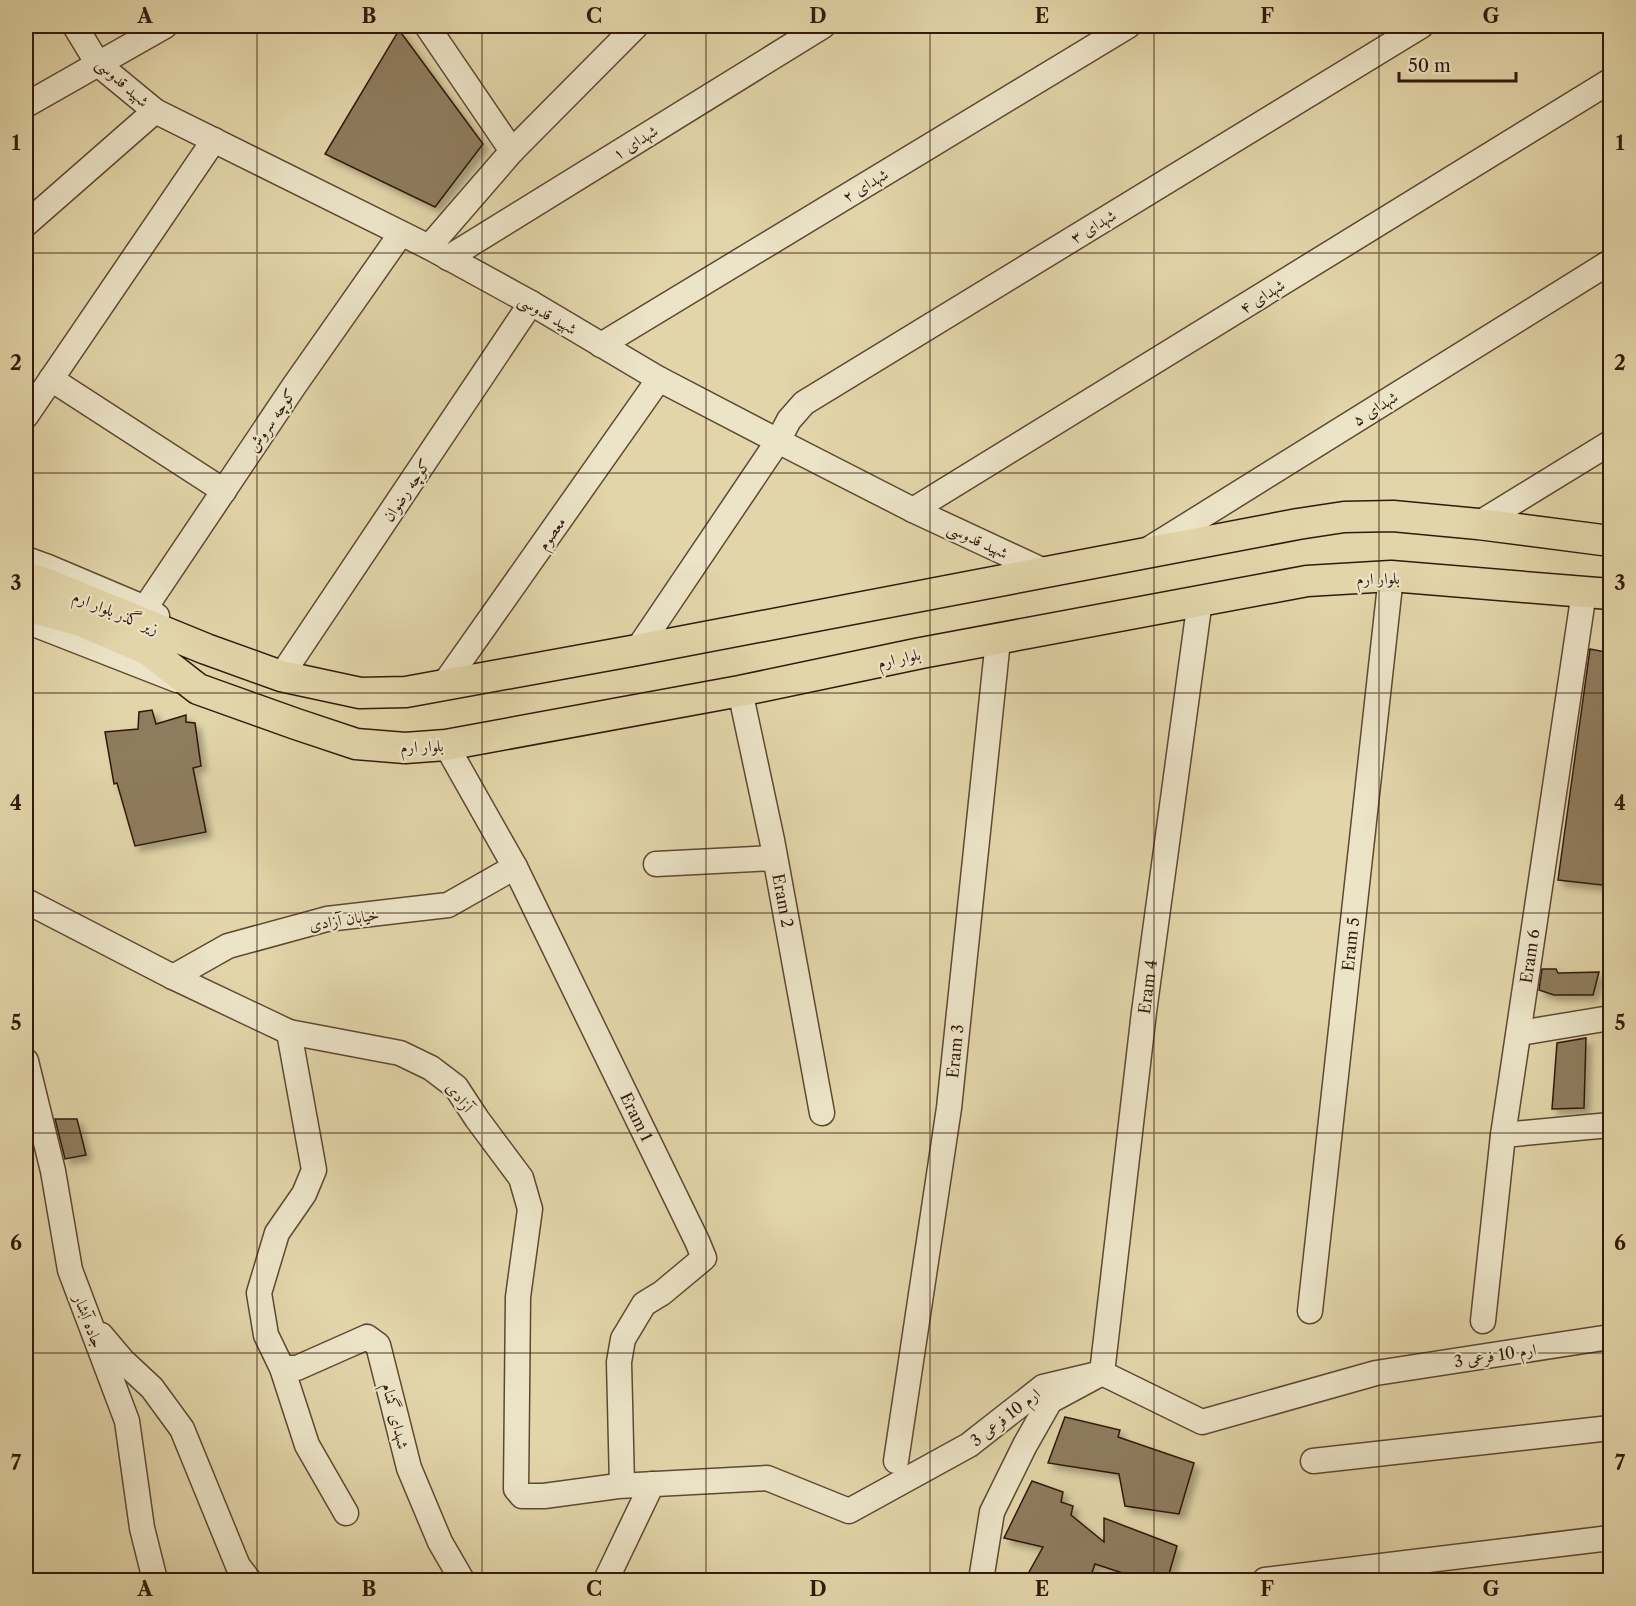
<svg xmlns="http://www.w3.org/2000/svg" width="1636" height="1606" font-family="'Libre Caslon Text',Amiri,serif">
  <defs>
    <filter id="shadow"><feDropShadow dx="5.5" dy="5.5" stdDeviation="3" flood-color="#0004"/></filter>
  </defs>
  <rect width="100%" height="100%" fill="#e2d5a9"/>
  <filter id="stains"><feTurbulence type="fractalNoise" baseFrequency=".00333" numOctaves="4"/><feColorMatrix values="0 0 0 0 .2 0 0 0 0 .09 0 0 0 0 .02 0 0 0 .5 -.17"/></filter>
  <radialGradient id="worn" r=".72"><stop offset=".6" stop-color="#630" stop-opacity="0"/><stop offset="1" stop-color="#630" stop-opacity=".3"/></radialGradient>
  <path fill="#8e7b5d" stroke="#33190a" stroke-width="1.5" filter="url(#shadow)" d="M399 30 483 144 435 207 325 154Z
    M1590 649 1611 653V886L1558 880Z
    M152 710 156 724 186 715V722L195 723 201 766 193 768 206 832 135 846 117 783 114 784 105 732 138 729 139 712Z
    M1542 969H1556L1558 973 1599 972 1593 995H1554L1539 990Z
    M1586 1038 1584 1108 1552 1109 1557 1043Z
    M55 1119H77L86 1155 65 1159Z
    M1065 1417 1120 1430 1118 1437 1194 1463 1179 1514 1125 1506 1119 1474 1048 1463Z
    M1032 1481 1063 1492 1061 1502 1073 1506 1071 1515 1104 1542V1518L1177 1546 1167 1581H1147L1095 1564 1089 1581H1024L1043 1547 1004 1538Z"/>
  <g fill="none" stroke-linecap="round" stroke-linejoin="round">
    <g stroke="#5f4832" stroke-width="27">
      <g id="minor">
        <path d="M75 26 98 64 155 111 429 247 531 303 659 379 778 441 913 510 1046 572"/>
        <path d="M427 26 512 151"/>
        <path d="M26 105 165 26"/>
        <path d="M26 224 155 111"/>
        <path d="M429 247 512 151 636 26"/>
        <path d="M448 258 823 26"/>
        <path d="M601 345 1128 26"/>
        <path d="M51 379 224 491"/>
        <path d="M26 416 214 140"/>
        <path d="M913 510 1610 81"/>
        <path d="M1478 524 1610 443"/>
        <path d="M1149 549 1610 262"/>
        <path d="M26 559 48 567 145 608 157 616"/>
        <path d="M145 608 294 386 400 235"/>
        <path d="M26 621 177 680"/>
        <path d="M637 650 778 441 789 420 804 403 1421 26"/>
        <path d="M281 676 531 303"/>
        <path d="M442 687 659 379"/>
        <path id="s1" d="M740 691 772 840 822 1113"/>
        <path id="s2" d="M446 745 515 867 697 1241 704 1258 662 1293 644 1304 623 1339 619 1362 622 1485"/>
        <path d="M656 864 774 858"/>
        <path d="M26 901 173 977 289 1032 400 1053 431 1068 456 1087 477 1119 521 1178 530 1209 518 1297 516 1489 522 1496H544L618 1486 767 1478 849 1511 969 1445 1043 1387 1102 1373 1202 1422 1376 1373 1610 1337"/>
        <path d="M173 977 228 946 327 919 448 905 515 867"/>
        <path d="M289 1032 314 1170 304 1194 277 1233 259 1293 266 1335 282 1368 307 1445 346 1513"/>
        <path d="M1520 1033 1610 1018"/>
        <path d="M26 1061 53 1171 70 1270 127 1421 142 1528 155 1580"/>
        <path d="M1503 1135 1610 1125"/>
        <path id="s3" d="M1310 1311 1391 576"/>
        <path id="s4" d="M1483 1321 1503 1135 1584 592"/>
        <path d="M101 1335 123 1361 152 1388 182 1429 238 1566 249 1580"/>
        <path d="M282 1368H297L367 1337 378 1345 409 1468 440 1542 462 1580"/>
        <path id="s5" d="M896 1461 949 1108 998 640"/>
        <path d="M1313 1461 1610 1428"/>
        <path d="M606 1580 652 1484"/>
        <path id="s6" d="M981 1580 992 1512 1025 1445 1050 1401 1102 1373 1144 1012 1200 600"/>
        <path d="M1265 1580 1610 1538"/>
      </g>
    </g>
    <g stroke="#33190a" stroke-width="33">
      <path id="major" d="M26 578 42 582 206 649 281 676 360 693 406 692 637 650 1298 524 1344 517 1393 516 1478 524 1610 541
        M26 606 81 621 148 650 198 689 296 724 356 744 405 748 446 745 740 691 921 653 1307 581 1391 576 1610 594"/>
    </g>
    <use href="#minor" stroke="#ece4c7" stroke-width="24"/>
    <use href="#major" stroke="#e2d5a9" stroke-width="30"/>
  </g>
  <path fill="none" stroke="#33190a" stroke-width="1.5" stroke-opacity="0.55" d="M257 26V1580M482 26V1580M706 26V1580M930 26V1580M1154 26V1580M1379 26V1580M26 253H1610M26 473H1610M26 693H1610M26 913H1610M26 1133H1610M26 1353H1610"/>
  <g text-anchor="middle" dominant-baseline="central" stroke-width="4.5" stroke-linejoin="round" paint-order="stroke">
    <g font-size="16" fill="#33190a" stroke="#ece4c7">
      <text transform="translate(123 82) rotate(42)">شهید قدوسی</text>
      <text transform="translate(635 142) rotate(-32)">شهدای ۱</text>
      <text transform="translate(865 185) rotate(-31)">شهدای ۲</text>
      <text transform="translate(1093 226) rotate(-31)">شهدای ۳</text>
      <text transform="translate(1262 296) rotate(-32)">شهدای ۴</text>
      <text transform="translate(548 314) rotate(30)">شهید قدوسی</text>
      <text transform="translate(1375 408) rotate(-32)">شهدای ۵</text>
      <text transform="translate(271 420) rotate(-56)">کوچه سروش</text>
      <text transform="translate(406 490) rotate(-56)">کوچه رضوان</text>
      <text transform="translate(551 533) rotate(-55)">معصوم</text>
      <text transform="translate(978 540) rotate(25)">شهید قدوسی</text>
      <text transform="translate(1378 578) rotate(-1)">بلوار ارم</text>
      <text transform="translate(116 612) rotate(22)">زیر گذر بلوار ارم</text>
      <text transform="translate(899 658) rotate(-12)">بلوار ارم</text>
      <text transform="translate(422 746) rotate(-2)">بلوار ارم</text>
      <text stroke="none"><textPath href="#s1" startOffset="214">Eram 2</textPath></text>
      <text transform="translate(344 919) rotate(-9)">خیابان آزادی</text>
      <text stroke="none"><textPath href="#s3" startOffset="369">Eram 5</textPath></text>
      <text stroke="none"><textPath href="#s4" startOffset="368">Eram 6</textPath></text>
      <text stroke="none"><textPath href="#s6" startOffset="642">Eram 4</textPath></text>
      <text stroke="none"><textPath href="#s5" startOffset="414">Eram 3</textPath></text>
      <text transform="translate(460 1097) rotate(52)">آزادی</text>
      <text stroke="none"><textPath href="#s2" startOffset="418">Eram 1</textPath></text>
      <text transform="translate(89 1321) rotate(69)">جاده آبشار</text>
      <text transform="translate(1495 1355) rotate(-9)">ارم 10 فرعی 3</text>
      <text transform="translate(396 1416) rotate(76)">شهدای گمنام</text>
      <text transform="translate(1005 1417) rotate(-38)">ارم 10 فرعی 3</text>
    </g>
  </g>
  <rect width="1636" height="1606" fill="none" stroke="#e2d5a9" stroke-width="66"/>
  <path d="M1399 72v9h117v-9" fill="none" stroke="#33190a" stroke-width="3"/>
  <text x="1408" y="72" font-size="18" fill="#33190a" stroke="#ece4c7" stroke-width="4.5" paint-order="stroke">50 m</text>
  <rect x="33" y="33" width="1570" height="1540" fill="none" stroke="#33190a" stroke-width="2"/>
  <g font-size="20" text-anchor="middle" font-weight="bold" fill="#33190a">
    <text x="145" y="23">A</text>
    <text x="369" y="23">B</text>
    <text x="594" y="23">C</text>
    <text x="818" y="23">D</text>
    <text x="1042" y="23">E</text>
    <text x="1267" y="23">F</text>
    <text x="1491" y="23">G</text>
    <text x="16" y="150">1</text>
    <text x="1620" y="150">1</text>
    <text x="16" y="370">2</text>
    <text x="1620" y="370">2</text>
    <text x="16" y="590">3</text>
    <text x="1620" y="590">3</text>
    <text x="16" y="810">4</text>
    <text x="1620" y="810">4</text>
    <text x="16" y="1030">5</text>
    <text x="1620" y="1030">5</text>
    <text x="16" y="1250">6</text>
    <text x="1620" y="1250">6</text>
    <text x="16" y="1470">7</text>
    <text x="1620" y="1470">7</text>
    <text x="145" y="1596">A</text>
    <text x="369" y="1596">B</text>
    <text x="594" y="1596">C</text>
    <text x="818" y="1596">D</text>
    <text x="1042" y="1596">E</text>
    <text x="1267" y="1596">F</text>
    <text x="1491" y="1596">G</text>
  </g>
  <rect width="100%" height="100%" filter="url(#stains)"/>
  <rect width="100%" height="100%" fill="url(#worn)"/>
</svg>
